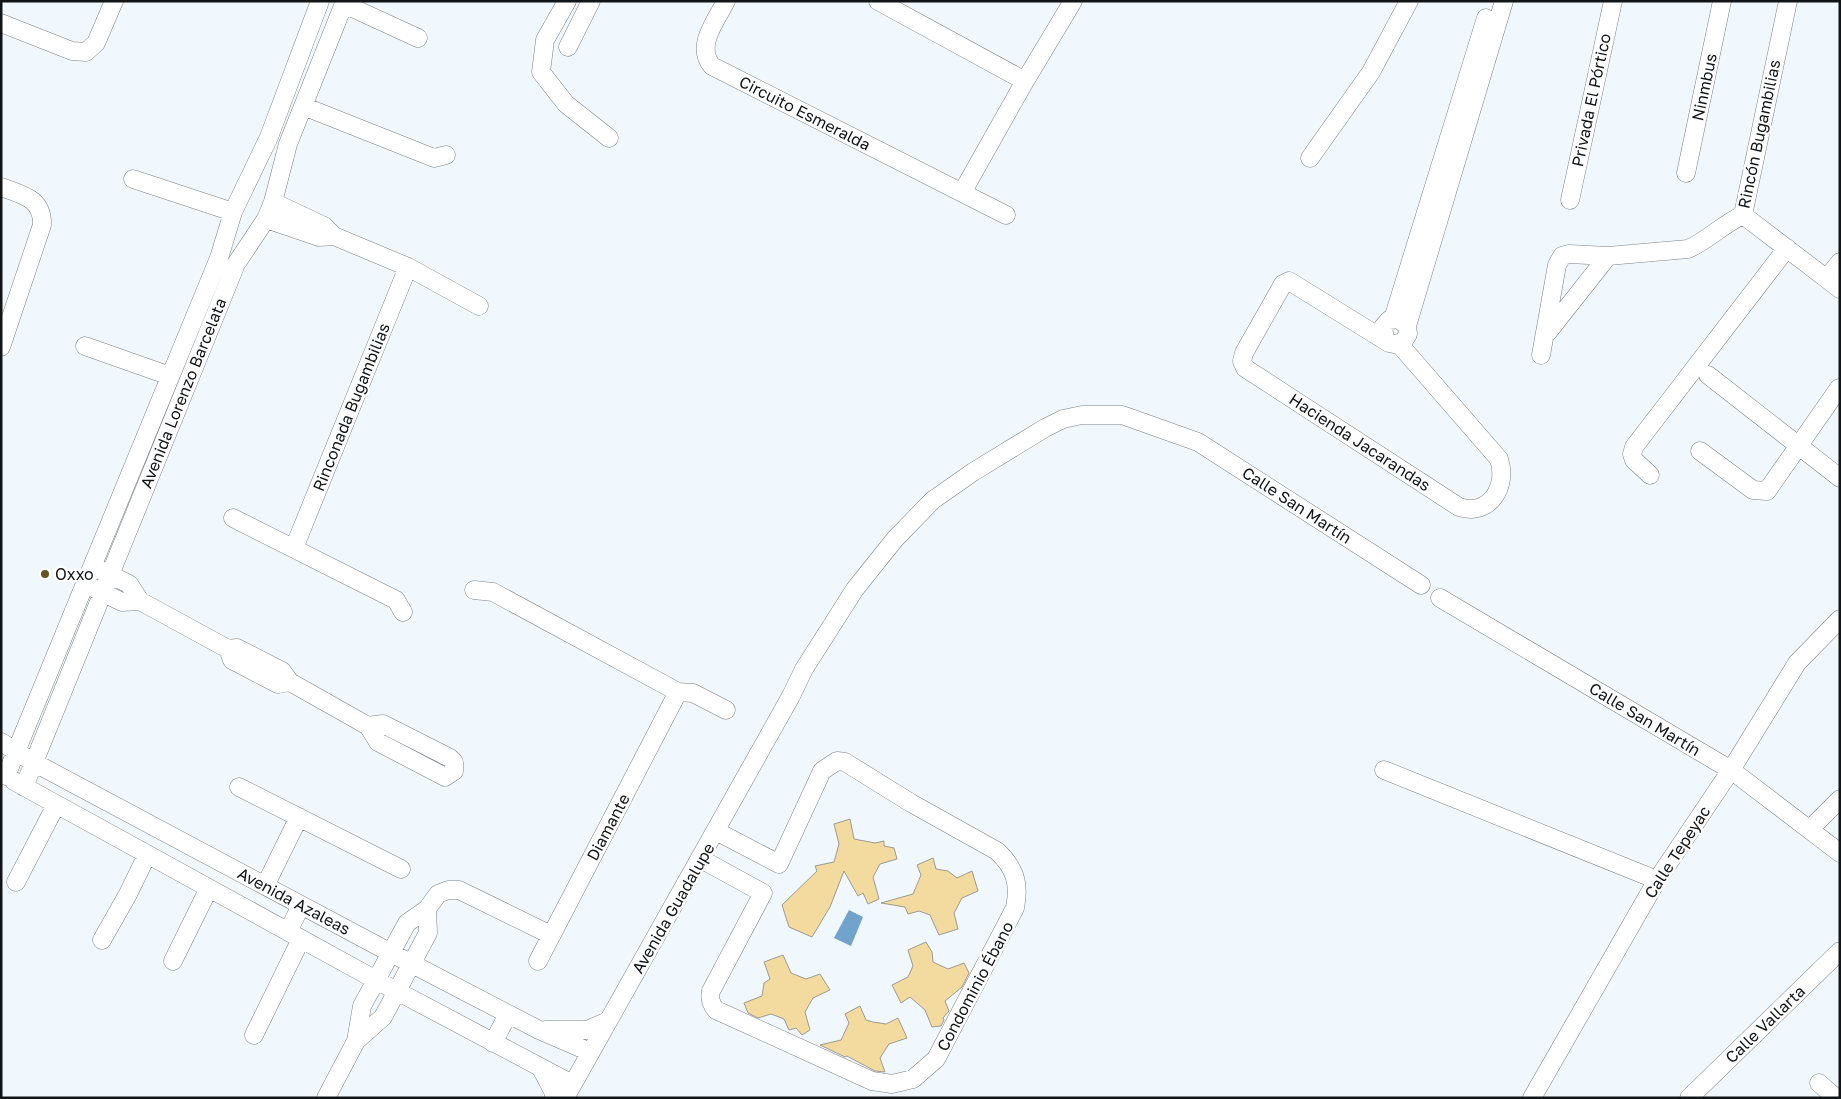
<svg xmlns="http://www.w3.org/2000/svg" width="1841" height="1099" font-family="'Golos Text',sans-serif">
  <rect width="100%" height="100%" fill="#f0f7fd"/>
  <path fill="#71a3cd" d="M849 910 863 917 851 946 834 938Z"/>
  <path fill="#f3da9e" stroke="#9d9a93" d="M850 819 854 839 875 843 884 841V846L894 848 897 859 880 864 873 877 879 899 868 904 863 893 858 896 844 871 830 907 812 937 789 927 782 905 817 871 815 866 834 862 839 844 834 824Z
    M933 858 936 869 948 871 957 878 972 871 978 891 962 898 954 913 958 929 939 935 930 915 919 911 908 914 905 907 881 903 913 894 921 875 917 865Z
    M926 942 932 952 933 962 948 969 964 963 969 973 962 987 945 1001 949 1011 943 1018 944 1020 941 1026 932 1027 925 1010 910 997 901 1003 892 985 908 977 913 966 908 950Z
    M783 955 791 973 806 979 820 974 830 990 813 998 805 1012 810 1030 802 1035 796 1028 789 1030 784 1019 771 1014 758 1018 748 1013 744 1003 762 996 764 983 770 979 764 962Z
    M860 1006 866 1020 873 1022 886 1024 898 1018 907 1038 889 1044 880 1058 885 1072 875 1071 847 1056 845 1057 820 1045 841 1040 849 1023 845 1014Z"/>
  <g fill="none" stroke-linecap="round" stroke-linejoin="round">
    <g stroke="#7c8288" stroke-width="19">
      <path id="minor" d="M567 1 545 40 541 72 566 104 609 138
        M726 1C716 21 695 46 712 66L1006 215
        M878 1 1025 81
        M344 4 418 38
        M1 23 72 51 86 52 96 43 114 1
        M568 47 591 1
        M303 106 434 158 446 155
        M1310 158 1371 72 1409 1
        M1686 173 1722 1
        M133 179 233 212
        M1 187C22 195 43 198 42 225L1 347
        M963 191 1025 81 1073 1
        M1570 200 1613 1
        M273 202 324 226 334 236 408 267 479 306
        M1743 215 1788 1
        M1743 215 1840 289
        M266 219 319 237 334 236
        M1827 278 1840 262
        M1393 319 1486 18
        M1407 326 1504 1
        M1548 332 1608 256
        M1385 339 1383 327 1389 320 1399 319 1407 326 1408 334 1403 342 1394 344 1389 343 1289 281 1283 284 1244 353 1242 361 1245 368 1459 507C1490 517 1508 486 1499 459L1399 344
        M85 346 170 376
        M1541 355 1557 265 1562 256 1569 254 1608 256 1688 249C1707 241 1723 224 1743 215
        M1708 375 1840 478
        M1700 451 1753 490 1767 491 1839 388
        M1650 475 1634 460 1632 454 1634 447 1787 248
        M233 518 396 600 403 612
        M294 548 408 267
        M98 569 129 584 140 601 228 649 237 648 282 671 290 682 368 726 378 742 445 777 454 771V762L450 758 383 724 368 726
        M91 587 122 602 140 601
        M474 590 493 592 678 692 693 693 726 710
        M1440 598 1731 770 1840 853
        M228 649 232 660 278 684 290 682
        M1 742 33 762 391 953 539 1030 590 1052
        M1384 770 1657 880
        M6 776 219 258 233 212 269 137 320 1
        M14 781 376 980 572 1084
        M24 787 236 264 266 219 273 202 288 144 345 1
        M239 787 401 869
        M1810 829 1840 799
        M701 859 763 893 711 991C709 999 711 1004 716 1010L872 1081 892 1084 913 1079 936 1059 1015 908C1020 883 1015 868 997 851L911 803 845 762 837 761 822 771 779 864 716 831
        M16 882 56 805
        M265 886 299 817
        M288 932 301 905
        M102 940 128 894 147 855
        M173 961 209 888
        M538 961 678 692
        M545 1030H587L608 1021
        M254 1035 301 939
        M356 1041 383 1017 428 933 427 909
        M493 1043 508 1014
        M542 1070 553 1091 554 1098
        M1819 1083 1836 1098
        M326 1098 356 1041 362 1006 407 923 427 909 438 894 448 890H459L551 935
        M565 1098 791 696 804 669 855 589 895 539 933 500 973 472 1045 428 1063 419 1082 415H1122L1198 442 1421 585
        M1532 1098 1657 880 1731 770 1797 663 1840 619
        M1689 1098 1840 951"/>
    </g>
    <use href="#minor" stroke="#fff" stroke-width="18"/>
  </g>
  <circle fill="#665321" stroke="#fff" stroke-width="2" cx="45" cy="574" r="5"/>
  <g text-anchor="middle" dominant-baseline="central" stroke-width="5" stroke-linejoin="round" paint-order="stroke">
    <g font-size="16" fill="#121517" stroke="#fff">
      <text transform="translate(1704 87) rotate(-78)">Ninmbus</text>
      <text transform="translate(1591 100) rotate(-78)">Privada El Pórtico</text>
      <text transform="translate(805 113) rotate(27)">Circuito Esmeralda</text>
      <text transform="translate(1759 134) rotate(-78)">Rincón Bugambilias</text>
      <text transform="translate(183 393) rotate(-68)">Avenida Lorenzo Barcelata</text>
      <text transform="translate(351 407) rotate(-68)">Rinconada Bugambilias</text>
      <text transform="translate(1360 442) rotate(33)">Hacienda Jacarandas</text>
      <text transform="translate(1297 505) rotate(33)">Calle San Martín</text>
      <text transform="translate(1645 719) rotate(31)">Calle San Martín</text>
      <text transform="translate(608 827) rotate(-62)">Diamante</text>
      <text transform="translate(1677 852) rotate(-57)">Calle Tepeyac</text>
      <text transform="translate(294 901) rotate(28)">Avenida Azaleas</text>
      <text transform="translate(673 908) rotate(-60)">Avenida Guadalupe</text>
      <text transform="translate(975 986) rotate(-62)">Condominio Ébano</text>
      <text transform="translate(1765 1024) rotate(-44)">Calle Vallarta</text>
    </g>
    <g font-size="16" fill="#121517" stroke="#fff" text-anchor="start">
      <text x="55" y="574">Oxxo</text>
    </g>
  </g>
  <rect width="1841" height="1099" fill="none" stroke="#121517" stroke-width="5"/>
</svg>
